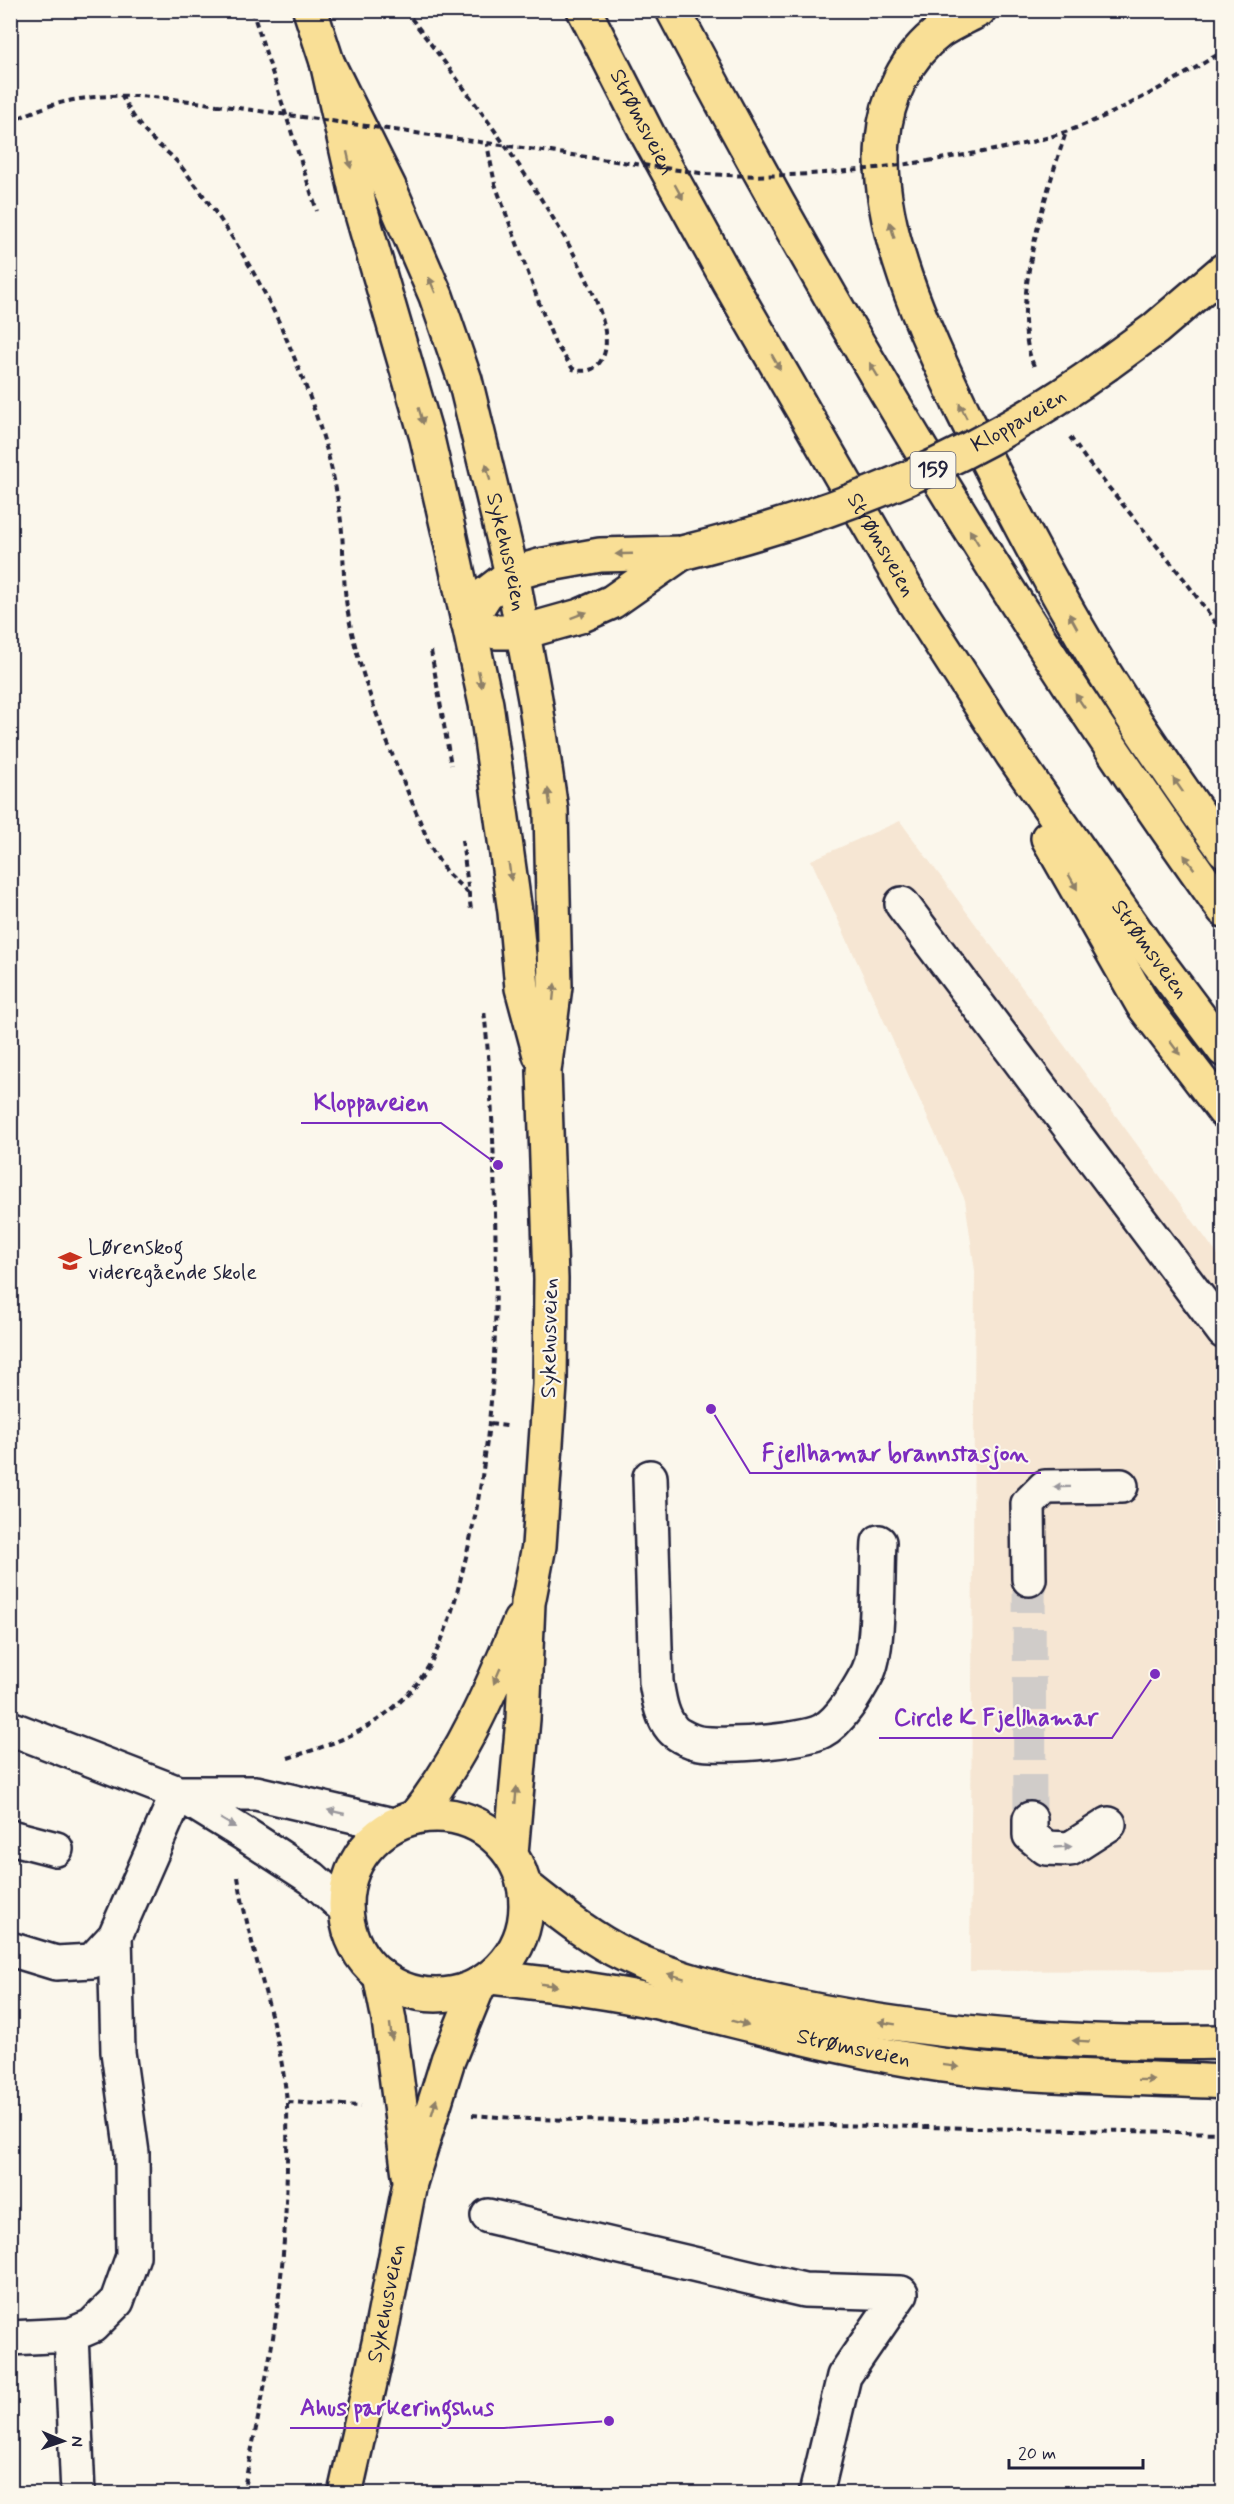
<svg xmlns="http://www.w3.org/2000/svg" width="1234" height="2504" font-family="Mynerve,sans-serif">
  <rect width="100%" height="100%" fill="#fbf7ec"/>
  <filter id="ink" filterUnits="userSpaceOnUse"><feTurbulence type="fractalNoise" baseFrequency=".0167" numOctaves="2"/><feDisplacementMap in="SourceGraphic" scale="12" xChannelSelector="R" yChannelSelector="G"/><feConvolveMatrix kernelMatrix="1 2 1 2 8 2 1 2 1" color-interpolation-filters="sRGB"/></filter>
  <g filter="url(#ink)">
    <path fill="#f6e6d3" d="M900 821 1223 1262V1970L970 1971 975 1271 965 1200 811 860Z"/>
    <g fill="none" stroke-linecap="round" stroke-linejoin="round">
      <path stroke="#d0ccc9" stroke-width="33" stroke-dasharray="33 16" stroke-linecap="butt" d="M1029 1579 1030 1819"/>
      <g stroke="#22223b" stroke-width="38">
        <path id="minor" d="M902 904 1224 1332
          M650 1477 656 1682C659 1698 661 1716 672 1729 676 1734 686 1739 692 1741 711 1749 804 1741 822 1731 841 1721 857 1692 867 1674 880 1651 877 1572 879 1542
          M1029 1579 1028 1504 1045 1487 1121 1486
          M10 1728 178 1793 243 1833 312 1878 346 1909
          M178 1793H256L393 1825
          M1030 1819V1835L1046 1848 1070 1849 1109 1824
          M10 1837 56 1849
          M10 1949 56 1963 92 1961 115 1936
          M488 2216 804 2290 901 2293
          M71 2335 78 2494
          M10 2338 71 2335 92 2326 117 2301 133 2256 132 2153 118 2052 115 1936 178 1793
          M816 2494 844 2376 901 2293"/>
      </g>
      <g stroke="#22223b" stroke-width="38">
        <g id="major">
          <path d="M310 10 327 62 359 204 427 438 449 533 486 704 515 912 522 988 540 1055"/>
          <path id="s1" d="M327 62 389 187 420 259 436 296 465 380 512 574 535 699 551 810 555 986 544 1071 551 1279 550 1385 539 1546 528 1603 523 1719 511 1853"/>
          <path d="M1107 364 1155 329 1224 270"/>
          <path d="M468 622 486 594 512 574 539 566 600 555 682 553"/>
          <path d="M468 622 496 632H523L580 616 612 602 682 553"/>
          <circle cx="436" cy="1905" r="90"/>
          <path d="M415 1817C462 1758 491 1690 520 1621"/>
          <path d="M524 1885C556 1910 588 1937 625 1955 678 1981 737 1994 794 2006 936 2035 1079 2045 1224 2042"/>
          <path d="M380 1975 389 2020 409 2175"/>
          <path id="s2" d="M491 1977C546 1984 603 1990 657 2002 752 2024 845 2051 942 2065 1036 2078 1129 2077 1224 2082"/>
          <path id="s3" d="M345 2494 379 2343 410 2183 448 2060 479 1984"/>
        </g>
      </g>
      <g stroke="#22223b" stroke-width="38">
        <g id="highway">
          <path id="s4" d="M584 10 649 137 729 282 909 594 1012 754 1149 950 1224 1050"/>
          <path d="M673 10C837 322 1019 624 1224 910"/>
          <path d="M979 10C966 17 952 23 940 31 906 56 886 99 883 140 874 226 927 336 963 412 999 485 1036 557 1077 627 1121 704 1173 777 1224 850"/>
          <path d="M1048 838 1143 1005 1224 1111"/>
        </g>
      </g>
      <path stroke="#22223b" stroke-width="4" stroke-dasharray="6 4.5" stroke-linecap="butt" d="M252 10 317 211
        M405 10C445 64 631 297 603 357 596 371 586 373 573 369L555 343 541 308 495 184 487 144
        M121 95C129 109 137 124 149 136 158 146 170 153 179 164 227 223 268 290 296 362 318 415 337 474 342 532 344 559 343 586 348 613 363 695 400 771 431 848L446 872 468 893
        M10 123C75 86 146 94 217 105
        M928 161C975 153 1023 147 1068 131 1123 111 1173 81 1224 51
        M1034 366C1007 306 1047 192 1066 132
        M1070 437 1087 461 1184 579 1224 635
        M431 651 451 765
        M462 840 471 910
        M490 1424 507 1426
        M288 1758C334 1744 372 1731 407 1695 440 1660 452 1614 463 1569 494 1448 498 1336 495 1213 494 1146 491 1077 484 1010
        M238 1877C250 1953 280 2025 287 2102L361 2106
        M472 2115 529 2119 1224 2133
        M243 2494C253 2439 266 2385 274 2331 286 2254 288 2179 287 2102"/>
      <use href="#minor" stroke="#fbf7ec" stroke-width="33"/>
      <use href="#major" stroke="#f9df96" stroke-width="33"/>
      <use href="#highway" stroke="#f9df96" stroke-width="33"/>
      <g stroke="#22223b" stroke-width="38" stroke-linecap="butt">
        <g id="major-bridge">
          <path id="s5" d="M682 553C838 514 976 460 1107 364"/>
        </g>
      </g>
      <path stroke="#22223b" stroke-width="4" stroke-dasharray="6 4.5" stroke-linecap="butt" d="M217 105 707 174C782 179 855 172 928 161"/>
      <use href="#major-bridge" stroke="#f9df96" stroke-width="33"/>
    </g>
    <defs><path id="oneway-solid" d="M-6-.8H1V-3.2L6.5 0L1 3.2V.8H-6Z" transform="scale(1.5)"/></defs>
    <g fill="#8e8068">
      <use href="#oneway-solid" transform="translate(349 160) rotate(77)"/>
      <use href="#oneway-solid" transform="translate(679 192) rotate(61)"/>
      <use href="#oneway-solid" transform="translate(892 230) rotate(-106)"/>
      <use href="#oneway-solid" transform="translate(432 285) rotate(-113)"/>
      <use href="#oneway-solid" transform="translate(776 362) rotate(60)"/>
      <use href="#oneway-solid" transform="translate(874 370) rotate(-121)"/>
      <use href="#oneway-solid" transform="translate(963 411) rotate(-116)"/>
      <use href="#oneway-solid" transform="translate(421 416) rotate(74)"/>
      <use href="#oneway-solid" transform="translate(488 472) rotate(-104)"/>
      <use href="#oneway-solid" transform="translate(974 537) rotate(-122)"/>
      <use href="#oneway-solid" transform="translate(624 554) rotate(178)"/>
      <use href="#oneway-solid" transform="translate(579 615) rotate(-20)"/>
      <use href="#oneway-solid" transform="translate(1073 621) rotate(-119)"/>
      <use href="#oneway-solid" transform="translate(480 679) rotate(78)"/>
      <use href="#oneway-solid" transform="translate(1080 701) rotate(-124)"/>
      <use href="#oneway-solid" transform="translate(1178 785) rotate(-125)"/>
      <use href="#oneway-solid" transform="translate(549 797) rotate(-97)"/>
      <use href="#oneway-solid" transform="translate(1189 862) rotate(-126)"/>
      <use href="#oneway-solid" transform="translate(510 872) rotate(82)"/>
      <use href="#oneway-solid" transform="translate(1073 882) rotate(60)"/>
      <use href="#oneway-solid" transform="translate(554 992) rotate(-84)"/>
      <use href="#oneway-solid" transform="translate(1175 1048) rotate(53)"/>
      <use href="#oneway-solid" transform="translate(497 1676) rotate(113)"/>
      <use href="#oneway-solid" transform="translate(516 1795) rotate(-85)"/>
      <use href="#oneway-solid" transform="translate(676 1976) rotate(-163)"/>
      <use href="#oneway-solid" transform="translate(549 1985) rotate(8)"/>
      <use href="#oneway-solid" transform="translate(740 2023) rotate(15)"/>
      <use href="#oneway-solid" transform="translate(887 2023) rotate(-171)"/>
      <use href="#oneway-solid" transform="translate(391 2032) rotate(83)"/>
      <use href="#oneway-solid" transform="translate(1081 2041) rotate(-177)"/>
      <use href="#oneway-solid" transform="translate(951 2066) rotate(7)"/>
      <use href="#oneway-solid" transform="translate(1146 2080) rotate(1)"/>
      <use href="#oneway-solid" transform="translate(434 2107) rotate(-73)"/>
    </g>
    <g fill="#99979c">
      <use href="#oneway-solid" transform="translate(1062 1487) rotate(179)"/>
      <use href="#oneway-solid" transform="translate(336 1812) rotate(-167)"/>
      <use href="#oneway-solid" transform="translate(228 1823) rotate(31)"/>
      <use href="#oneway-solid" transform="translate(1063 1847) rotate(-3)"/>
    </g>
  </g>
  <defs>
    <g id="school-bare" transform="scale(1.8)"><path d="M0-5L7-2L0 1L-7-2ZM-4 1L0 2.5L4 1V4Q0 6-4 4Z" fill="#c8321e" stroke="#fbf7ec" stroke-width="2.5" paint-order="stroke"/></g>
  </defs>
  <g fill-rule="evenodd">
    <use href="#school-bare" x="70" y="1261"/>
  </g>
  <g text-anchor="middle" dominant-baseline="central" stroke-width="4.5" stroke-linejoin="round" paint-order="stroke">
    <rect fill="#fbf7ec" stroke="#636270" stroke-width="1.5" x="910.5" y="452" width="45" height="36" rx="4.5"/>
    <g font-size="21" font-weight="bold" fill="#22223b">
      <text x="933" y="470">159</text>
    </g>
    <g font-size="22" fill="#22223b" stroke="#fbf7ec">
      <text stroke="none"><textPath href="#s4" startOffset="126">Strømsveien</textPath></text>
      <text stroke="none"><textPath href="#s5" startOffset="363">Kloppaveien</textPath></text>
      <text stroke="none"><textPath href="#s4" startOffset="612">Strømsveien</textPath></text>
      <text stroke="none"><textPath href="#s1" startOffset="524">Sykehusveien</textPath></text>
      <text stroke="none"><textPath href="#s4" startOffset="1098">Strømsveien</textPath></text>
      <text transform="translate(550 1338) rotate(-89)">Sykehusveien</text>
      <text stroke="none"><textPath href="#s2" startOffset="370">Strømsveien</textPath></text>
      <text stroke="none"><textPath href="#s3" startOffset="195">Sykehusveien</textPath></text>
    </g>
    <g font-size="22" fill="#22223b" stroke="#fbf7ec" text-anchor="start">
      <text x="88" y="1248">Lørenskog<tspan x="88" dy="25">videregående skole</tspan></text>
    </g>
  </g>
  <path fill="none" stroke="#7b2cbf" stroke-width="2" d="M498 1165L441 1123H301M711 1409L750 1473H1041M1155 1674L1112 1738H879M609 2421L504 2428H290"/>
  <g fill="#7b2cbf" stroke="#fbf7ec" stroke-width="2">
    <circle cx="498" cy="1165" r="6"/>
    <circle cx="711" cy="1409" r="6"/>
    <circle cx="1155" cy="1674" r="6"/>
    <circle cx="609" cy="2421" r="6"/>
  </g>
  <g font-size="24" text-anchor="middle" font-weight="bold" fill="#7b2cbf" stroke="#fbf7ec" stroke-width="4.5" stroke-linejoin="round" paint-order="stroke">
    <text x="371" y="1110">Kloppaveien</text>
    <text x="895" y="1461">Fjellhamar brannstasjon</text>
    <text x="996" y="1725">Circle K Fjellhamar</text>
    <text x="397" y="2415">Ahus parkeringshus</text>
  </g>
  <rect width="1234" height="2504" fill="none" stroke="#fbf7ec" stroke-width="36"/>
  <rect x="18" y="18" width="1198" height="2468" fill="none" stroke="#22223b" stroke-width="2" filter="url(#ink)"/>
  <g transform="translate(63 2441) rotate(92)" stroke="#fbf7ec" stroke-width="4.5" paint-order="stroke">
  <path d="M0-4.5L10 22L0 15L-10 22Z" fill="#22223b"/>
  <text y="-9" font-size="16" font-weight="bold" text-anchor="middle" fill="#22223b">N</text>
  </g>
  <path d="M1009 2459v9h134v-9" fill="none" stroke="#22223b" stroke-width="3"/>
  <text x="1018" y="2459" font-size="18" fill="#22223b" stroke="#fbf7ec" stroke-width="4.5" paint-order="stroke">20 m</text>
</svg>
